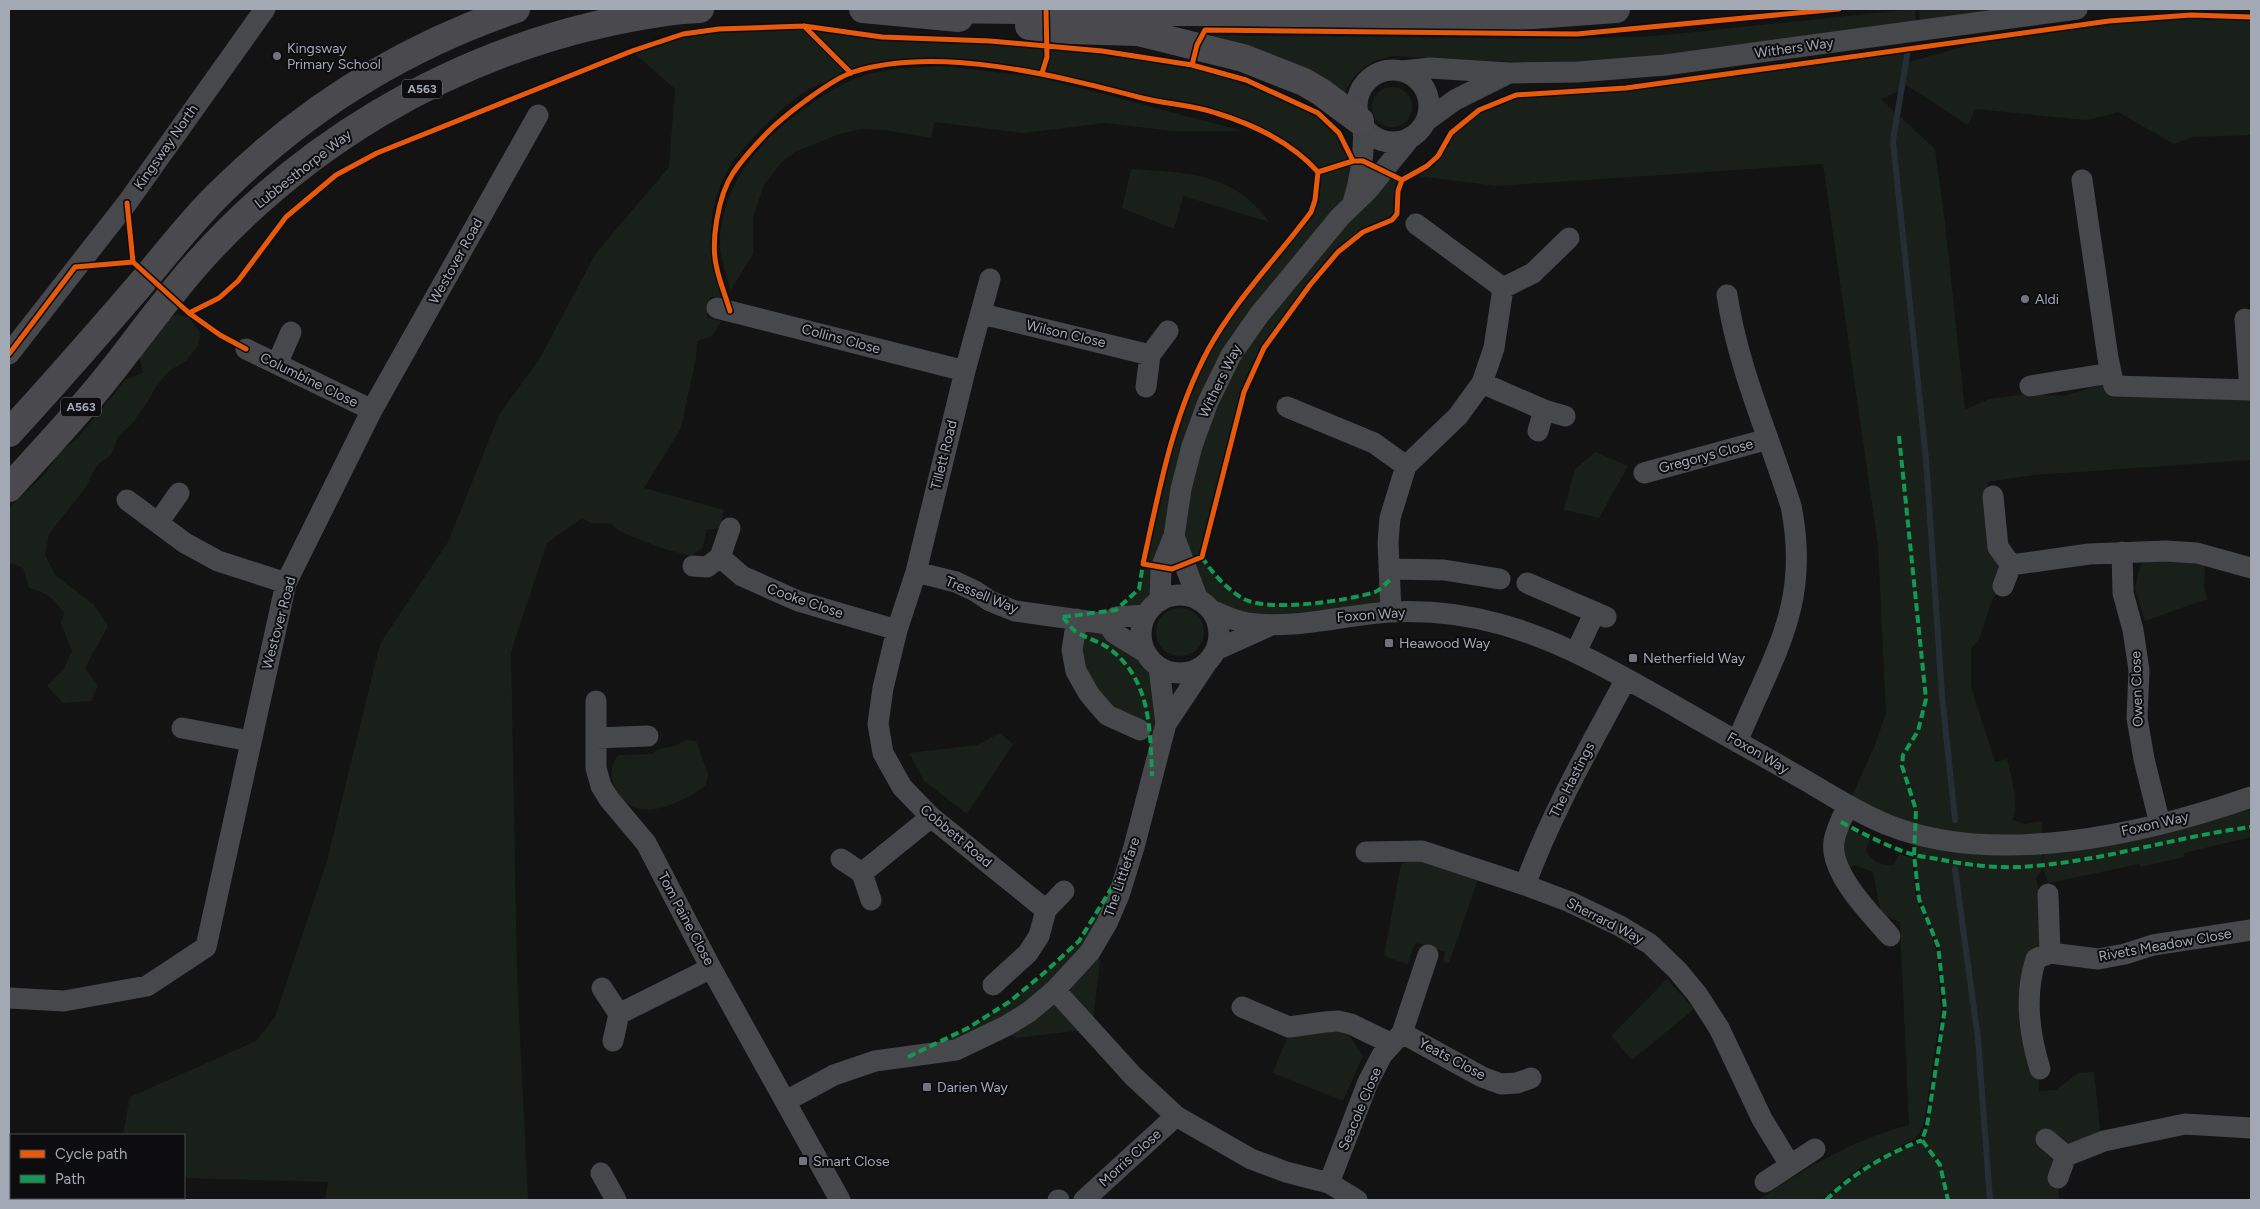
<svg xmlns="http://www.w3.org/2000/svg" width="2260" height="1209" font-family="Figtree,sans-serif">
  <rect width="100%" height="100%" fill="#131313"/>
  <path fill="#19201a" d="M1915 9 1916 24 1576 65 1392 56C1367 61 1351 74 1343 98L1203 40 1213 35 1572 39 1655 36Z
    M1919 9H2077L1921 30Z
    M2191 15 2251 18V135L2193 137 2174 144 2118 112 2086 120 1975 109 1968 125 1903 83 1901 90 1881 99 1935 149 1945 223 1965 410 1989 399 2028 394 2063 396 2110 382 2251 391V460L2034 475 1987 482 1992 536 1998 547 2003 586 1992 600 1979 639 1971 648V687L1995 762 2007 759C2012 778 2018 801 2013 820L2025 824 2042 821 2041 844 2042 863 2044 855 2217 819 2247 809 2251 810V837L2184 853V857L2141 867 2139 864 2049 883 2043 868 2036 879 2048 926 2036 959 2031 1058 2039 1082V1091L2056 1090 2078 1073 2094 1072 2100 1129 2104 1141 2066 1156 2058 1178 2059 1200H1826C1852 1173 1887 1154 1922 1140L1927 1126 1945 1008 1938 946 1919 899 1914 855 1915 834 1848 805 1875 745 1886 713 1878 545 1823 164 1497 186 1409 175 1428 166 1438 156 1451 133 1479 110 1516 95 1626 88 1908 49 1906 63 2004 35 2109 21Z
    M804 26 882 37 990 41 1102 51 1192 65 1318 113 1339 133 1360 180 1385 170 1402 180 1398 191 1397 214 1392 220 1363 232 1342 249 1287 315 1264 348 1244 392 1203 557C1212 573 1225 588 1242 598 1265 612 1344 602 1370 593 1377 591 1384 584 1390 580L1391 612 1271 625 1211 610 1175 536 1160 601 1146 615 1116 617 1128 640 1159 668 1152 776 1149 723 1143 725 1107 715 1072 650 1097 613 1116 610 1139 589 1157 499 1170 445 1179 414 1208 349 1222 327 1311 212 1315 200 1318 172C1313 166 1308 159 1301 154 1281 140 1237 118 1213 112 1191 107 1169 105 1147 99 1049 74 932 41 834 79 826 82 816 85 809 89 787 102 768 123 750 141 707 184 702 243 723 297H710L707 318 721 321 712 336 697 341 696 358 681 428 644 488 724 510 720 528 706 530 703 547 691 556 661 548 619 531 610 523H591L582 518 547 543 511 652 517 975 528 1200H325L328 1182 184 1178V1135H123L130 1097 256 1041 275 1017 327 861 380 644 448 542 499 415 540 358 596 253 669 167 675 89 632 51 683 34 719 29Z
    M943 66 1038 77 1243 131H1173L1105 123 1023 133 935 122 931 138 886 130 861 129 839 134 795 152 781 163 764 185 753 217V254L731 290C726 274 720 259 720 242 722 175 773 126 826 94 834 90 841 85 849 81 879 68 911 68 943 66Z
    M1372 107a20 20 0 1 1 40 0a20 20 0 1 1-40 0Z
    M1131 169C1186 173 1234 172 1269 222L1183 196 1174 229 1122 208Z
    M176 314 190 318 201 334 197 347 186 361 169 371 156 387 148 401 134 421 118 437 111 455 97 465 86 487 49 534 45 555 56 576 93 604 108 626 85 668 98 686 91 701 63 703 47 686 64 669 72 651 61 623 64 613C54 599 46 592 29 588L23 568 12 563 9 566V508L46 473 59 452 77 439 126 379 143 373 139 353 157 336 164 324Z
    M1595 452 1628 466 1599 518 1564 510 1575 469Z
    M2148 560 2205 563 2204 587 2207 599 2145 621 2135 588 2140 566Z
    M1156 632a24 24 0 1 1 48 0a24 24 0 1 1-48 0Z
    M1000 733 1013 744 967 814 924 781 909 753 977 745Z
    M687 740 696 741 708 774 706 785C692 797 657 815 637 808 617 802 602 771 619 755L654 754 656 750 674 746Z
    M1842 826 1870 839 1866 850C1872 862 1881 866 1894 865L1899 854 1912 858 1916 899 1932 936 1936 952 1941 1008 1924 1123 1921 1131 1914 1139 1860 1168 1843 1180 1822 1200H1758C1804 1169 1854 1139 1909 1125L1900 922 1881 914 1873 872 1854 865 1848 869 1841 856Z
    M1417 859 1478 879 1449 963 1443 962 1445 952 1418 943 1414 945 1408 964 1384 956 1401 864Z
    M1119 876 1090 952 1100 960 1092 1029 1015 1038 1006 1027 908 1057 968 1028 1009 1002 1044 973 1079 941Z
    M1667 979 1694 1009 1632 1060 1611 1036Z
    M1298 1031 1347 1032 1363 1056 1343 1101 1273 1073 1286 1040Z"/>
  <g fill="none" stroke-linecap="round" stroke-linejoin="round">
    <path stroke="#262e35" stroke-width="6" d="M1908 49 1893 141 1926 459 1942 695 1955 820
      M1955 869 1978 1039 1990 1200"/>
    <path stroke="#47484c" stroke-width="21" d="M1357 106a36 36 0 1 1 72 0a36 36 0 1 1-72 0Z
      M1403 71 1430 68 1510 73 1578 72 1665 65 2077 9
      M1426 121 1455 100 1509 73
      M2082 180 2108 358 2114 386 2251 390
      M1353 203C1361 177 1365 153 1363 126
      M990 279 965 371 916 572 897 630 883 688 878 724 883 753 902 787 931 817 1046 910
      M1503 288 1533 273 1569 238
      M1727 295C1738 368 1769 436 1791 506 1811 605 1773 655 1737 742
      M717 308 965 371
      M982 314 1150 355
      M2245 319 2250 390
      M246 349 372 410
      M9 354 127 203 265 9
      M277 364 291 332
      M1482 383 1544 410
      M2030 386 2111 373
      M1146 387 1150 355 1168 331
      M1287 407 1374 443 1406 466
      M1538 431 1544 410 1565 416
      M1644 473 1768 439
      M1993 496 1998 547 2011 565 2003 586
      M127 500 185 543 218 561 286 583
      M158 523 179 493
      M1174 536 1198 600
      M2122 552 2123 593 2133 630 2139 670 2137 718 2144 759 2160 824
      M720 557 742 576 798 601 897 630
      M2011 565 2089 554 2166 551 2197 553 2251 568
      M693 566 707 567 720 557 730 528
      M1389 569 1444 570 1500 579
      M916 572 956 582 975 591 990 601 1015 611 1108 624 1116 617 1146 615
      M1527 583 1606 617
      M1141 634a39 39 0 1 1 78 0a39 39 0 1 1-78 0Z
      M1160 601 1161 568 1174 536 1181 489 1192 446 1208 402 1231 355 1259 315 1340 217 1368 190 1410 138
      M1211 610C1222 615 1234 621 1247 623 1294 630 1343 615 1390 612 1428 610 1464 614 1500 624 1565 642 1622 676 1680 709 1723 734 1767 758 1810 783 1835 798 1861 814 1888 825 1996 868 2145 834 2251 797
      M1391 612 1388 542 1390 518 1406 466 1458 416 1482 383 1494 348 1503 288 1416 224
      M1077 619 1072 650 1076 671 1089 694 1107 715 1140 730
      M1108 624 1114 633 1145 652
      M1216 650 1269 626
      M1576 652 1595 612
      M1159 668 1166 724
      M596 701V768L601 786 609 799 646 843 711 968 840 1200
      M182 728 250 741
      M596 738 648 736
      M1848 805C1843 816 1836 829 1834 841 1829 873 1871 914 1890 936
      M1366 852 1422 851 1525 885 1570 902 1620 926 1650 944 1677 970 1697 994 1719 1028 1762 1119 1790 1165
      M841 859 862 873 871 900
      M862 873 931 817
      M1525 885C1552 812 1590 746 1626 679
      M2050 953 2098 959 2125 954 2153 945 2251 930
      M2038 958 2050 953 2048 894
      M2036 959C2024 995 2029 1033 2040 1069
      M993 985 1028 953 1039 936 1046 910 1064 891
      M602 988 619 1014 613 1041
      M1055 990 1133 1076 1176 1116 1251 1159 1286 1172 1329 1183 1357 1200
      M9 998 64 1001 147 986 206 947 286 583 372 410 538 115
      M1242 1007 1289 1027 1325 1022 1338 1021 1351 1024 1392 1044
      M619 1014 711 968
      M1402 1033 1482 1077 1501 1084 1517 1083 1531 1078
      M786 1101 834 1075 875 1061 956 1050 1006 1026 1029 1012 1055 990 1090 952 1107 923 1119 895 1134 847 1166 724 1206 664
      M2046 1139 2066 1156 2058 1178
      M2066 1156 2104 1141 2185 1124 2251 1128
      M601 1173 616 1200
      M1765 1182 1815 1149
      M1329 1183 1368 1082 1382 1055 1402 1033 1428 955
      M1058 1200H1059
      M1084 1200 1176 1116"/>
    <path stroke="#4a4a4e" stroke-width="28" d="M863 9 959 18
      M941 9 1521 16 1616 9
      M1029 26 1069 30 1138 32 1243 58 1304 82 1321 92 1360 121
      M9 433C53 385 96 336 139 286 167 253 194 217 226 187 309 106 407 46 516 9
      M9 488C39 455 70 422 99 387 131 348 161 305 194 267 300 146 444 60 601 24 633 17 667 10 700 9"/>
    <path stroke="#139951" stroke-width="4" stroke-dasharray="8 4" stroke-linecap="butt" d="M1899 436 1926 699 1918 731 1903 755 1902 766 1916 810 1914 855 1919 899 1938 946 1945 1008 1927 1126 1922 1140 1940 1165 1948 1200
      M1202 557C1212 573 1226 588 1242 598 1266 613 1347 601 1375 592 1380 590 1385 584 1390 580
      M1063 617C1067 622 1071 628 1076 632 1086 638 1098 641 1107 647 1151 678 1150 728 1152 776
      M1063 617 1116 610 1139 589 1143 564
      M1841 822C1864 834 1888 847 1914 855 1923 857 1934 858 1943 860 1968 865 1994 868 2019 867 2098 863 2173 837 2251 827
      M908 1057 968 1028 1009 1002 1044 973 1079 941 1119 876 1128 865
      M1826 1200C1853 1173 1887 1154 1922 1140"/>
    <g stroke="#0d0d0f" stroke-width="8">
      <path id="cycleway" d="M804 26 851 73
        M1192 65 1197 45 1205 30 1577 34 1839 9
        M1042 73 1047 57 1046 9
        M1318 172 1315 200 1311 212C1277 258 1235 300 1208 350 1172 417 1159 491 1143 564L1172 569 1202 557 1244 392 1264 348 1310 285 1338 252 1363 232 1392 220 1397 214 1398 191 1402 180
        M127 203 133 262 189 313 219 298 238 281 286 217 336 175 377 153 632 51 683 34 719 29 804 26 882 37 990 41 1102 51 1192 65 1246 80 1318 113 1339 133 1353 161H1363L1402 180 1427 166 1438 156 1451 133 1479 110 1516 95 1626 88 2109 21 2191 15 2251 17
        M730 311C726 297 720 283 717 269 710 243 718 196 733 173 744 157 758 142 772 128 788 113 832 79 853 72 938 45 1058 76 1142 98 1166 104 1192 105 1216 113 1252 124 1292 143 1318 172L1353 161
        M189 313 220 335 246 349
        M9 354 75 267 133 262"/>
    </g>
    <use href="#cycleway" stroke="#e8590c" stroke-width="5"/>
  </g>
  <g fill="#71747c" stroke="#0d0d0f" stroke-width="2">
    <circle cx="277" cy="56" r="5"/>
    <circle cx="2025" cy="299" r="5"/>
    <rect x="1384" y="638" width="10" height="10" rx="2.5"/>
    <rect x="1628" y="653" width="10" height="10" rx="2.5"/>
    <rect x="922" y="1082" width="10" height="10" rx="2.5"/>
    <rect x="798" y="1156" width="10" height="10" rx="2.5"/>
  </g>
  <g text-anchor="middle" dominant-baseline="central" stroke-width="4" stroke-linejoin="round" paint-order="stroke">
    <g fill="#0d0d0f" stroke="#767a83" stroke-width="1">
      <rect x="402" y="79.5" width="40" height="19" rx="4"/>
      <rect x="61" y="397.5" width="40" height="19" rx="4"/>
    </g>
    <g font-size="12" font-weight="bold" fill="#a3a8b5">
      <text x="422" y="89">A563</text>
      <text x="81" y="407">A563</text>
    </g>
    <g font-size="14" fill="#a3a8b5" stroke="#0d0d0f" text-anchor="start">
      <text x="287" y="48">Kingsway<tspan x="287" dy="16">Primary School</tspan></text>
      <text x="2035" y="299">Aldi</text>
      <text x="1399" y="643">Heawood Way</text>
      <text x="1643" y="658">Netherfield Way</text>
      <text x="937" y="1087">Darien Way</text>
      <text x="813" y="1161">Smart Close</text>
    </g>
    <g font-size="14" fill="#a3a8b5" stroke="#0d0d0f">
      <text transform="translate(1794 48) rotate(-8)">Withers Way</text>
      <text transform="translate(166 147) rotate(-55)">Kingsway North</text>
      <text transform="translate(303 169) rotate(-38)">Lubbesthorpe Way</text>
      <text transform="translate(456 261) rotate(-61)">Westover Road</text>
      <text transform="translate(1066 334) rotate(13)">Wilson Close</text>
      <text transform="translate(841 339) rotate(15)">Collins Close</text>
      <text transform="translate(309 380) rotate(26)">Columbine Close</text>
      <text transform="translate(1220 381) rotate(-64)">Withers Way</text>
      <text transform="translate(944 455) rotate(-76)">Tillett Road</text>
      <text transform="translate(1706 456) rotate(-15)">Gregorys Close</text>
      <text transform="translate(982 595) rotate(22)">Tressell Way</text>
      <text transform="translate(805 601) rotate(19)">Cooke Close</text>
      <text transform="translate(1371 615) rotate(-4)">Foxon Way</text>
      <text transform="translate(279 623) rotate(-75)">Westover Road</text>
      <text transform="translate(2137 689) rotate(-92)">Owen Close</text>
      <text transform="translate(1758 753) rotate(30)">Foxon Way</text>
      <text transform="translate(1572 780) rotate(-63)">The Hastings</text>
      <text transform="translate(2155 824) rotate(-13)">Foxon Way</text>
      <text transform="translate(956 836) rotate(40)">Cobbett Road</text>
      <text transform="translate(1122 877) rotate(-71)">The Littlefare</text>
      <text transform="translate(686 919) rotate(62)">Tom Paine Close</text>
      <text transform="translate(1605 921) rotate(27)">Sherrard Way</text>
      <text transform="translate(2165 945) rotate(-10)">Rivets Meadow Close</text>
      <text transform="translate(1452 1059) rotate(28)">Yeats Close</text>
      <text transform="translate(1360 1109) rotate(-67)">Seacole Close</text>
      <text transform="translate(1130 1158) rotate(-42)">Morris Close</text>
    </g>
  </g>
  <rect width="2260" height="1209" fill="none" stroke="#a3a8b5" stroke-width="20"/>
  <rect x="10" y="1134" width="175" height="65" fill="#0d0d0f" stroke="#494b51"/>
  <rect x="20" y="1150" width="25" height="8" fill="#e8590c" stroke="#494b51"/>
  <text x="55" y="1159" font-size="15" fill="#a3a8b5">Cycle path</text>
  <rect x="20" y="1175" width="25" height="8" fill="#139951" stroke="#494b51"/>
  <text x="55" y="1184" font-size="15" fill="#a3a8b5">Path</text>
</svg>
